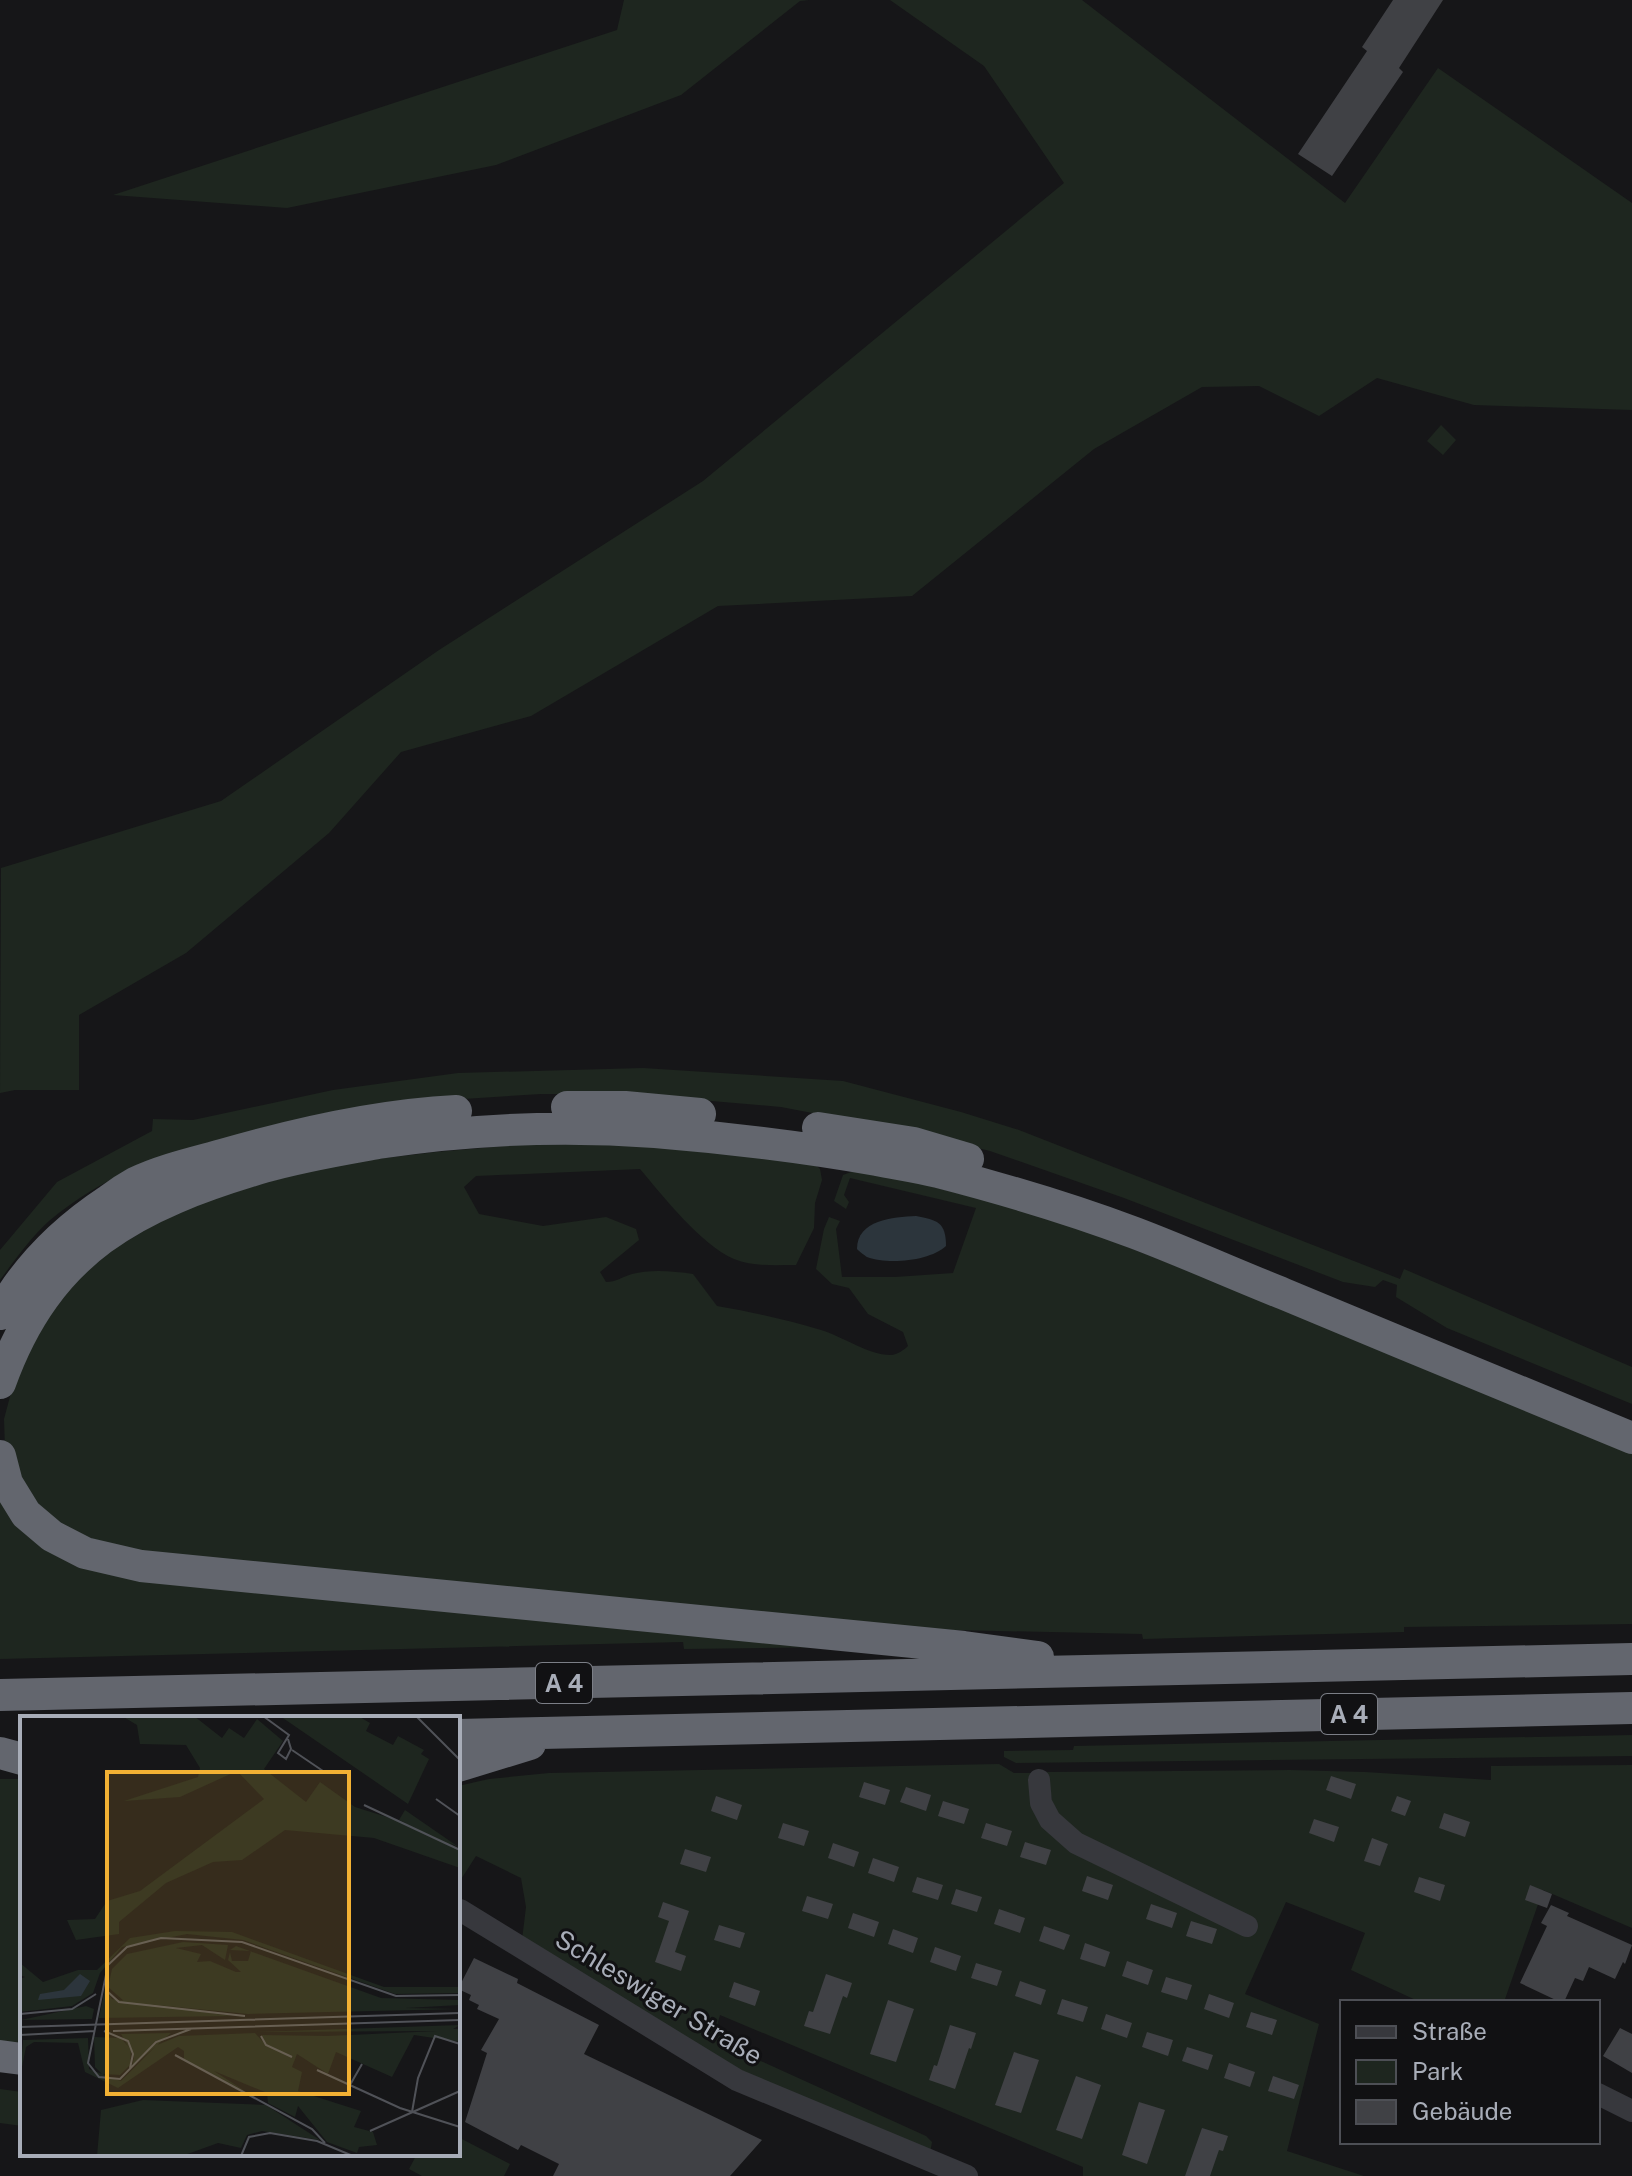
<svg xmlns="http://www.w3.org/2000/svg" width="1632" height="2176" font-family="'Public Sans',sans-serif">
  <rect width="100%" height="100%" fill="#161618"/>
  <path fill="#1e261f" d="M624 0H809L800 1 681 95 496 165 287 208 113 195 617 30Z
    M890 0H1082L1345 203 1438 68 1632 203V410L1474 405 1377 378 1319 416 1259 386 1202 387 1094 449 912 596 718 606 531 716 401 752 329 833 186 953 79 1015V1090H15L0 1093 1 868 221 801 439 650 703 481 1064 183 984 66Z
    M1441 425 1456 440 1443 455 1427 441Z
    M643 1068 843 1081 961 1112 1019 1130 1400 1279 1404 1269 1632 1367V1404L1447 1328 1396 1297 1397 1285 1383 1280 1375 1287 1343 1282 1124 1198 990 1151 917 1133 781 1107 630 1094H541L432 1101 130 1171C101 1183 73 1201 49 1221 30 1238 15 1260 0 1280V1250L57 1182 152 1131 153 1119 193 1120 333 1090 458 1073Z
    M573 1144 633 1145 814 1163 820 1169 822 1180 815 1203 814 1228 796 1265C776 1265 753 1267 734 1259 701 1245 663 1196 640 1169L476 1176 464 1187 479 1214 543 1226 606 1217 636 1229 639 1240 600 1272 606 1282C616 1282 622 1277 632 1274 650 1269 674 1271 693 1274L717 1306C752 1312 787 1320 821 1330 842 1336 870 1356 892 1355 898 1354 904 1350 908 1346L903 1332 868 1314 849 1288 832 1284 816 1269 824 1229 829 1217 840 1221 836 1229 842 1277H895L953 1273 976 1208 850 1178 844 1195 849 1202 846 1209 834 1201 843 1175 854 1171H870L1024 1210 1102 1237 1267 1302 1632 1453V1624L1404 1627V1632L1143 1639 1142 1634 953 1630 837 1621 89 1547 19 1488 5 1448 4 1419 19 1363 37 1330 88 1264 186 1206 307 1171 368 1160 436 1152 515 1145Z
    M0 1491 48 1546 841 1647 684 1649 683 1642 0 1659Z
    M1632 1735V1756L1016 1763 1004 1757V1751L1073 1750 1074 1746Z
    M999 1764 1014 1773H1031L1034 1802 1077 1834 1054 1813 1047 1772 1290 1770 1365 1772 1491 1780V1766L1632 1765V1928L1543 1890 1504 2002H1420L1351 1970 1365 1933 1286 1902 1245 1994 1319 2024 1287 2151 1364 2176H1083V2167L720 2015 715 2033 752 2057 926 2136 932 2142 930 2153 746 2078 522 1940 526 1907 521 1878 476 1856 458 1884V1786L489 1779 549 1773Z
    M0 1779H22V2051L0 2049Z
    M0 2089 22 2092V2126L0 2123Z
    M458 2137 510 2164 504 2176H422L409 2169 417 2154H458Z"/>
  <path fill="#2c353c" d="M916 1216C937 1220 946 1222 946 1246 930 1261 888 1265 867 1257 865 1256 859 1251 857 1249 857 1220 893 1217 916 1216Z"/>
  <path fill="#404145" d="M1393 0H1443L1399 68 1403 72 1332 176 1298 154 1367 51 1362 47Z
    M1331 1776 1356 1784 1351 1799 1326 1790Z
    M864 1782 890 1790 885 1805 859 1797Z
    M906 1787 931 1795 926 1811 900 1802Z
    M716 1796 742 1805 737 1820 711 1811Z
    M1397 1796 1411 1801 1405 1816 1391 1811Z
    M943 1801 969 1809 964 1824 938 1816Z
    M1444 1813 1470 1822 1465 1837 1439 1828Z
    M1314 1819 1339 1827 1334 1842 1309 1833Z
    M783 1823 809 1831 804 1846 778 1838Z
    M986 1823 1012 1831 1007 1846 981 1838Z
    M1372 1838 1388 1844 1380 1866 1364 1861Z
    M1025 1842 1051 1850 1046 1865 1020 1857Z
    M833 1843 859 1852 854 1867 828 1858Z
    M685 1849 711 1857 706 1872 680 1864Z
    M873 1858 899 1867 894 1882 868 1873Z
    M1087 1876 1113 1885 1108 1900 1082 1891Z
    M917 1877 943 1885 938 1900 912 1892Z
    M1419 1877 1445 1885 1440 1901 1414 1892Z
    M1530 1885 1552 1894 1547 1908 1525 1900Z
    M956 1889 982 1897 977 1912 951 1904Z
    M807 1896 833 1904 828 1919 802 1911Z
    M663 1902 689 1911 675 1952 686 1956 681 1971 655 1962 669 1921 658 1917Z
    M1151 1904 1177 1913 1172 1928 1146 1919Z
    M1551 1905 1569 1913 1567 1916 1632 1945 1625 1964 1623 1962 1615 1979 1589 1967 1583 1981 1575 1978 1564 2002H1560L1520 1983 1547 1926 1541 1923Z
    M999 1909 1025 1918 1020 1933 994 1924Z
    M853 1913 879 1922 874 1937 848 1928Z
    M1191 1921 1217 1929 1212 1944 1186 1936Z
    M719 1925 745 1933 740 1948 714 1940Z
    M1044 1926 1070 1935 1064 1950 1039 1941Z
    M893 1929 918 1938 913 1953 888 1944Z
    M1085 1943 1110 1952 1105 1967 1080 1959Z
    M935 1947 961 1956 956 1971 930 1962Z
    M474 1958 518 1979 517 1983 599 2025 584 2054 762 2140 730 2176H553L559 2164 521 2145 518 2150 465 2122 487 2053 481 2050 499 2019 477 2009 479 2005 469 2000 471 1995 458 1989Z
    M1127 1961 1153 1970 1148 1985 1122 1976Z
    M976 1963 1002 1971 997 1986 971 1978Z
    M826 1974 852 1983 847 1998 843 1996 830 2034 804 2026 809 2011 813 2012Z
    M1166 1977 1192 1985 1187 2000 1161 1992Z
    M1020 1981 1046 1990 1041 2005 1015 1996Z
    M734 1982 760 1991 755 2006 729 1997Z
    M1209 1994 1234 2003 1229 2018 1204 2009Z
    M1062 1999 1088 2007 1083 2022 1057 2014Z
    M888 2000 914 2009 896 2062 870 2054Z
    M1251 2012 1277 2020 1272 2035 1246 2027Z
    M1106 2014 1132 2023 1127 2038 1101 2029Z
    M950 2025 976 2033 971 2049 969 2048 955 2089 929 2080 934 2065 937 2066Z
    M1620 2028 1632 2034V2073L1603 2056Z
    M1147 2032 1173 2040 1168 2056 1142 2047Z
    M1187 2047 1213 2055 1208 2070 1182 2061Z
    M1014 2052 1039 2060 1021 2113 995 2105Z
    M1229 2063 1255 2072 1250 2087 1224 2078Z
    M1076 2076 1101 2085 1082 2139 1056 2130Z
    M1273 2076 1299 2085 1294 2099 1268 2091Z
    M1139 2102 1165 2110 1147 2164 1122 2155Z
    M1202 2128 1228 2136 1223 2151 1219 2150 1210 2176H1185Z"/>
  <g fill="none" stroke-linecap="round" stroke-linejoin="round">
    <path stroke="#37383d" stroke-width="22" d="M1039 1780 1041 1803 1050 1820 1076 1843 1247 1926
      M460 1910 737 2080 967 2176
      M1598 2094 1632 2111"/>
    <path stroke="#63666e" stroke-width="32" d="M567 1107H625L700 1114
      M818 1128 914 1143 968 1159
      M0 1314C26 1267 65 1229 109 1200 117 1194 126 1188 135 1183 162 1170 193 1163 222 1155 298 1133 377 1115 456 1111
      M0 1383C48 1249 135 1205 264 1167 302 1156 339 1150 378 1143 470 1129 562 1125 655 1132 729 1138 803 1147 877 1160 897 1164 918 1167 938 1172 1004 1189 1071 1209 1135 1233 1185 1252 1234 1274 1284 1294 1400 1342 1516 1391 1632 1438
      M0 1456 7 1483 26 1514 52 1536 85 1553 141 1566 964 1647 1038 1657
      M0 1695 1632 1659
      M458 1735 1632 1708
      M0 1753 22 1759
      M458 1766 530 1744
      M0 2056 22 2059"/>
  </g>
  <g text-anchor="middle" dominant-baseline="central" stroke-width="6" stroke-linejoin="round" paint-order="stroke">
    <g fill="#111113" stroke="#7b7e86" stroke-width="2">
      <rect x="536" y="1663" width="56" height="40" rx="6"/>
      <rect x="1321" y="1694" width="56" height="40" rx="6"/>
    </g>
    <g font-size="24" font-weight="bold" fill="#a8adb8">
      <text x="564" y="1683">A 4</text>
      <text x="1349" y="1714">A 4</text>
    </g>
    <g font-size="26" fill="#a8adb8" stroke="#111113">
      <text transform="translate(659 1997) rotate(31)">Schleswiger Straße</text>
    </g>
  </g>
  <g transform="translate(20 1716)">
    <rect width="440" height="440" fill="#161618"/>
    <path d="M102 0H174L202 22 209 12 224 22 237 3 263 25 244 53 286 86 300 66 335 91 386 107 379 104 385 94 440 132 430 127 440 135V152L354 122 265 114 222 144 193 146 146 167 99 206V218L56 224 47 204 75 203 87 185 120 175 244 83 217 55 160 81 104 85 178 61 180 52 166 29 120 28 117 9ZM260 0H338L350 7 346 15 373 29 378 20 404 34 401 38 409 43 388 88ZM155 215 212 216 364 271H440V277L375 278 223 224 167 218 102 231 80 257 73 277 52 290 0 296V263L5 261 0 259V247L23 266 58 254H77L110 222ZM163 226 208 229 205 244 182 229 156 232 181 238 177 246 190 245 216 256H221L208 244 210 236 212 245H228L231 235 210 234 216 230 361 282 440 284V289L386 292 440 293 228 298 105 286 88 271 92 253 107 238ZM85 272 92 283 211 300 79 302ZM66 290 74 293 72 303 1 304ZM440 309 433 313H440V326L394 319 372 361 316 336 308 358 277 338 272 351 282 356 278 375 341 395 334 411 353 416 357 429 339 431 337 437 307 426 278 390 275 401 248 387 247 377 194 355 225 375 164 344V335L158 331 98 372 65 356 58 327 14 326 6 331 0 361 3 324 68 322 69 353 101 365 137 329 159 320 235 317 246 329 242 319 307 320 418 315 236 316ZM151 317 112 351 114 341 101 318ZM74 321 101 322 111 334 110 349 100 359 82 358 75 351ZM123 384 246 389 300 424 242 415 227 419 221 432 198 427 162 440H77L81 394Z" fill="#1e261f"/>
    <path d="M60 258 70 265 61 280 18 284 20 278 44 274Z" fill="#2c353c"/>
    <path fill="none" stroke="#505258" stroke-width="2" d="M243 0 269 19 258 37 266 43 271 33 268 23M396 0 440 44M272 34 303 55M416 83 440 100M344 89 440 134M86 263 88 276 99 286 225 300M0 298 52 293 76 278M0 311 440 297M171 313 136 326 100 363 79 361 68 347 88 249 107 231 141 222 222 226 376 280 440 279M84 315 108 325 113 338 110 352M93 315 440 304M0 319 75 315M241 320 246 329 272 341M155 339 292 413 305 427M297 354 380 392 440 411M330 369 342 348M392 396 398 362 415 320 440 328M350 415 440 375M221 440 229 421 250 417 297 425 333 440"/>
    <path fill="#f2b134" fill-opacity="0.15" stroke="#f2b134" stroke-width="4" d="M87 56H329V378H87Z"/>
    <rect width="440" height="440" fill="none" stroke="#a8adb8" stroke-width="4"/>
  </g>
  <rect x="1340" y="2000" width="260" height="144" fill="#111113" stroke="#4d4f55" stroke-width="2"/>
  <rect x="1356" y="2026" width="40" height="12" fill="#37383d" stroke="#4d4f55" stroke-width="2"/>
  <text x="1412" y="2040" font-size="24" fill="#a8adb8">Straße</text>
  <rect x="1356" y="2060" width="40" height="24" fill="#1e261f" stroke="#4d4f55" stroke-width="2"/>
  <text x="1412" y="2080" font-size="24" fill="#a8adb8">Park</text>
  <rect x="1356" y="2100" width="40" height="24" fill="#404145" stroke="#4d4f55" stroke-width="2"/>
  <text x="1412" y="2120" font-size="24" fill="#a8adb8">Gebäude</text>
</svg>
